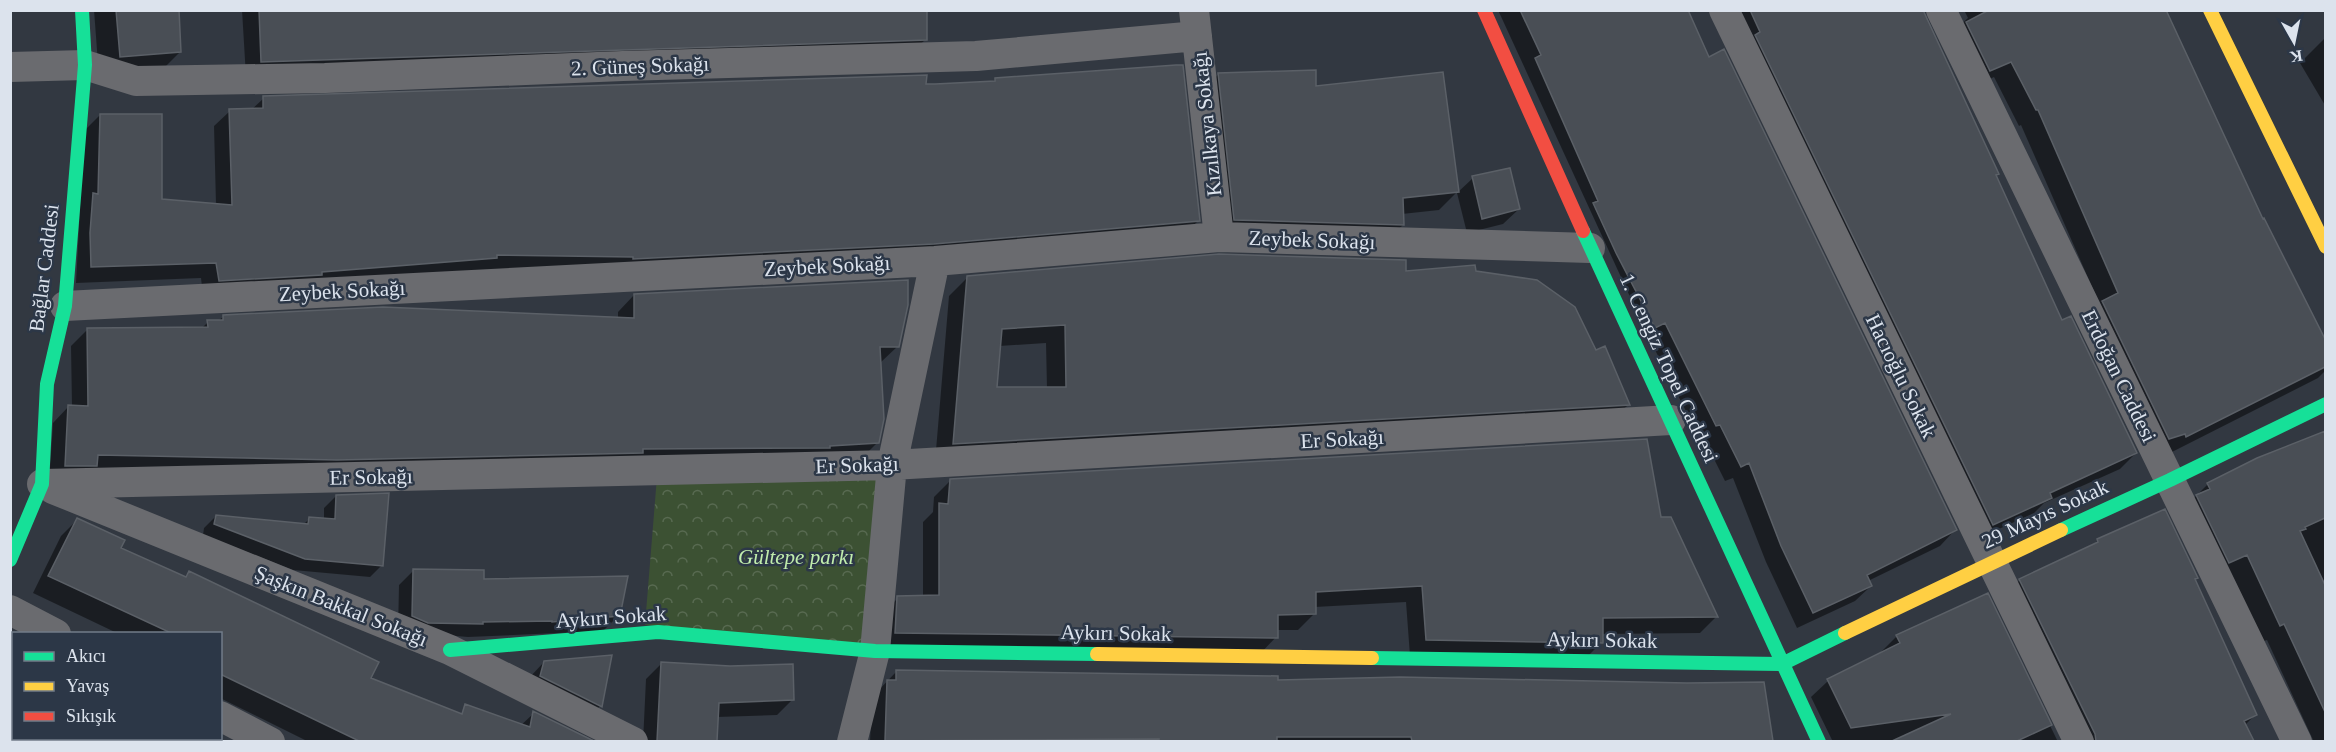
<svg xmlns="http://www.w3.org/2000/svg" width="2336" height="752" font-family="'Times New Roman',serif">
  <defs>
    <pattern id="park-crowns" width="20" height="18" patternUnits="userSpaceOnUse" patternTransform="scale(1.5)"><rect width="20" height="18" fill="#3c5133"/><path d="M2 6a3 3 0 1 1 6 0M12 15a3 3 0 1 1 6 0" fill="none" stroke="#586a51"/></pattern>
  </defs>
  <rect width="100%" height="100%" fill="#323841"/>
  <path fill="url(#park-crowns)" d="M885 475 870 644 645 625 657 477Z"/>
  <path fill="#0007" fill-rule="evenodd" d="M10 10 12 28 10 29Z
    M94 10H177L180 52 159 73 99 77Z
    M242 10H926L925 40 909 55 246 77Z
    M1498 10H1686L1708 59 1955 530 1940 546 1868 581 1871 586 1855 601 1797 628 1766 562 1733 478 1725 481 1704 439 1701 441 1649 338Z
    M1728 10H1922L1997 174 1995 176 2062 322 2136 453 2120 469 2044 503 2034 513 1977 539Z
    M1964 10H2157L2262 221 2264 220 2326 343V370L2318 378 2170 453 2100 305 2021 125 2019 126 1994 77 1973 87 1948 36 1968 18Z
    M2326 37V107L2300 63Z
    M1219 74 1315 88 1457 192 1439 210 1402 214 1403 225 1384 243 1217 238 1200 92Z
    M995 79 1198 221 1182 237 203 296 201 278 76 283 84 131 100 115 160 200 216 205 214 126 230 111 251 110 264 98 925 85 992 83Z
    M1473 178 1519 209 1503 224 1467 233 1457 193Z
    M1474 273 1595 352 1628 405 1609 423 935 462 949 296 968 277ZM1046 343 1047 389H995L999 346Z
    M634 295 898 346 880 363 878 442 861 459 49 482 53 423 69 406 72 407 71 346 87 330 201 329 208 322 218 321 223 317 618 319V312Z
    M2326 433V742H2314L2267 640 2264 641 2192 500 2208 484 2258 460Z
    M951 480 1660 518 1716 617 1700 633 1602 634V642L1585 659 1410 656 1406 602 1315 607V613L1298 630H1276V637L1260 654 879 649 881 615 898 598 923 597V522L933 512 934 497Z
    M336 496 382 565 370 577 293 570 203 535 204 528 216 516 303 525 310 518 324 519V508Z
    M77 520 119 548 184 578 189 572 461 731 490 742H309L220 698V634H119L33 593 61 536Z
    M2098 541 2194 579 2256 714 2245 725 2253 742H2074L2003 596 2020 580 2092 546Z
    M414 570 482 580 618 616 603 631 468 637 398 631 399 585Z
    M1987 595 2058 742H1833L1811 697 1828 681 1881 654V652L1897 636Z
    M610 656 600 706 585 721 529 678 544 662Z
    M661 664 792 700 777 715 717 717 716 742H643L646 679Z
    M896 672 1276 682 1771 739 1768 742H870L872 697Z
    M534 713 582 737 578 742H516L518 728Z
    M10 735 14 738 22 742H10Z
    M192 738H205L211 742H189Z"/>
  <path fill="#494e55" stroke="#5b6067" stroke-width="1.5" fill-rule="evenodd" d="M116 10H179L181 52 120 57Z
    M259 10H927V40L261 62Z
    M1520 10H1688L1709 57 1724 49 1957 530 1867 575 1872 586 1813 613 1781 546 1749 463 1741 467 1720 425 1716 426 1665 323 1655 328 1616 253 1593 203 1598 201 1535 58 1541 55Z
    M1750 10H1923L1999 174 1996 175 2062 320 2071 316 2137 453 2050 493 2052 498 1993 525 1755 35 1760 32Z
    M1989 10H2166L2263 219 2264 218 2325 339V367L2186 437 2185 434 2169 439 2102 301 2118 293 2038 110H2036L2011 62 1990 71 1966 22Z
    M1176 65H1183L1200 221 934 244 633 259V257L497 255V258L322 272V275L219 281 216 263 91 267 90 233 93 193 98 194 100 114H162V199L232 205 229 109 263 108V96L927 75 926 84H935L995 81V78Z
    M1316 70V86L1443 72 1459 192 1403 198 1404 225 1234 220 1218 73Z
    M1510 168 1520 209 1482 219 1472 176Z
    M1219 254 1406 260V271L1475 265 1476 271 1537 280 1575 307 1596 350 1605 346 1630 405 953 444 967 276ZM1065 325 1066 387H997L1002 329Z
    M908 280V305L899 347H880L884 419 879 443 830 446V448L643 449V453L337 460 98 455 97 466H65L68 405 88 406 87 328 208 327 207 320H223V315L383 307 634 318V294Z
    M2325 431V518L2305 527 2306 529 2300 531 2325 585V712L2284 624 2280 626 2247 555 2229 563 2196 495 2210 489 2207 483 2257 458Z
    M1647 439 1661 517H1671L1718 617 1603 618V643L1426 640 1422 586 1316 592V614L1278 615V638L895 633 897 596 939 595V503L948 504 950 479Z
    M389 493 383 566 305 559 214 524 216 515 308 524 309 517 335 519 336 495Z
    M2165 509 2198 578 2195 579 2257 715 2244 721 2254 741H2096L2095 734 2019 579 2098 542 2097 539Z
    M77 518 125 540 121 548 186 577 189 571 379 662 371 678 462 714 465 704 530 727 533 711 594 741H359L220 674V633H171L48 576Z
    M413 569 484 570V579L628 576 620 616 552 622V621L483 622V624L428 623 412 616Z
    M1988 593 2052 725 2017 741H1892L1951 714 1851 728 1827 679 1900 643 1896 635Z
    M612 655 602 707 540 676 544 661Z
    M661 662 730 666 793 664 794 700 719 703 717 741H657Z
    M896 670 1278 676V680L1400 677 1687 683 1764 682 1773 741H1412L1411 737H1277V741H1159V739L885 741 887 680H896Z"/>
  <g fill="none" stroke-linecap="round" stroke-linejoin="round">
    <path stroke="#6a6b6f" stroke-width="30" d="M1194 10 1219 237
      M1724 10 2079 742
      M1941 10 2297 742
      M10 67 85 65 136 81 325 78 623 66 976 56 1197 36
      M65 306 935 261 1219 237 1590 248
      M42 484 892 465 1671 420
      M53 489 450 650 633 742
      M10 610 56 634
      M220 716 270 742
      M852 742 875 651 892 465 935 261"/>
    <path stroke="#16e098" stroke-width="14" d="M1583 231 1819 742
      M2061 530 2170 480 2326 404
      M10 560 42 484 47 384 65 306 85 65 82 10
      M450 650 658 632 875 651 1097 654
      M1372 658 1782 664 1845 633"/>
    <path stroke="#ffcf43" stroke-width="14" d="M2210 10 2326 247
      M1845 633 2061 530
      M1097 654 1372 658"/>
    <path stroke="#f24e42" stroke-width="14" d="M1484 10 1583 231"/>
  </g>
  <g text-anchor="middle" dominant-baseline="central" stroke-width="5" stroke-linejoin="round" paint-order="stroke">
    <g font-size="21" fill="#dce3ed" stroke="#2c3747">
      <text transform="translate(640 66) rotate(-2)">2. Güneş Sokağı</text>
      <text transform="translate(1207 124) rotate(-96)">Kızılkaya Sokağı</text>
      <text transform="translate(1312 240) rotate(2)">Zeybek Sokağı</text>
      <text transform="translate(827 266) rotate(-3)">Zeybek Sokağı</text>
      <text transform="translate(44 268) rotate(-83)">Bağlar Caddesi</text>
      <text transform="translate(342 291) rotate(-3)">Zeybek Sokağı</text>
      <text transform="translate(1669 368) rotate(65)">1. Cengiz Topel Caddesi</text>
      <text transform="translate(1901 376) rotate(64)">Hacıoğlu Sokak</text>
      <text transform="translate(2119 376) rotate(64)">Erdoğan Caddesi</text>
      <text transform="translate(1342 439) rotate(-3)">Er Sokağı</text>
      <text transform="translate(857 465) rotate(-2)">Er Sokağı</text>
      <text transform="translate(371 477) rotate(-1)">Er Sokağı</text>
      <text transform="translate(2045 514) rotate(-25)">29 Mayıs Sokak</text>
      <text transform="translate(341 606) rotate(22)">Şaşkın Bakkal Sokağı</text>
      <text transform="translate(611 617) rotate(-4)">Aykırı Sokak</text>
      <text transform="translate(1116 633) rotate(1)">Aykırı Sokak</text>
      <text transform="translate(1602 640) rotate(1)">Aykırı Sokak</text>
    </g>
    <g font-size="21" font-style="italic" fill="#c1edad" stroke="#2c3747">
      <text x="796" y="557">Gültepe parkı</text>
    </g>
  </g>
  <rect width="2336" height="752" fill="none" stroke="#dce3ed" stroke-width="24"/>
  <rect x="12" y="632" width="210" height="108" fill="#2c3747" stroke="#727c89" stroke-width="1.5"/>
  <rect x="24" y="652" width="30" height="9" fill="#16e098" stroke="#727c89" stroke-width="1.5"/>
  <text x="66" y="662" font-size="18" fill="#dce3ed">Akıcı</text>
  <rect x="24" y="682" width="30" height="9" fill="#ffcf43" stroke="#727c89" stroke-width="1.5"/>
  <text x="66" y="692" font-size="18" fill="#dce3ed">Yavaş</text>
  <rect x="24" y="712" width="30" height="9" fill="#f24e42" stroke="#727c89" stroke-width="1.5"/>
  <text x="66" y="722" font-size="18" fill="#dce3ed">Sıkışık</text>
  <g transform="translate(2294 42) rotate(171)" stroke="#2c3747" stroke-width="4.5" paint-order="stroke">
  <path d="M0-4.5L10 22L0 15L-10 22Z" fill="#dce3ed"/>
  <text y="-9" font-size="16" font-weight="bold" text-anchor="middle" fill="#dce3ed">K</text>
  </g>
</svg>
